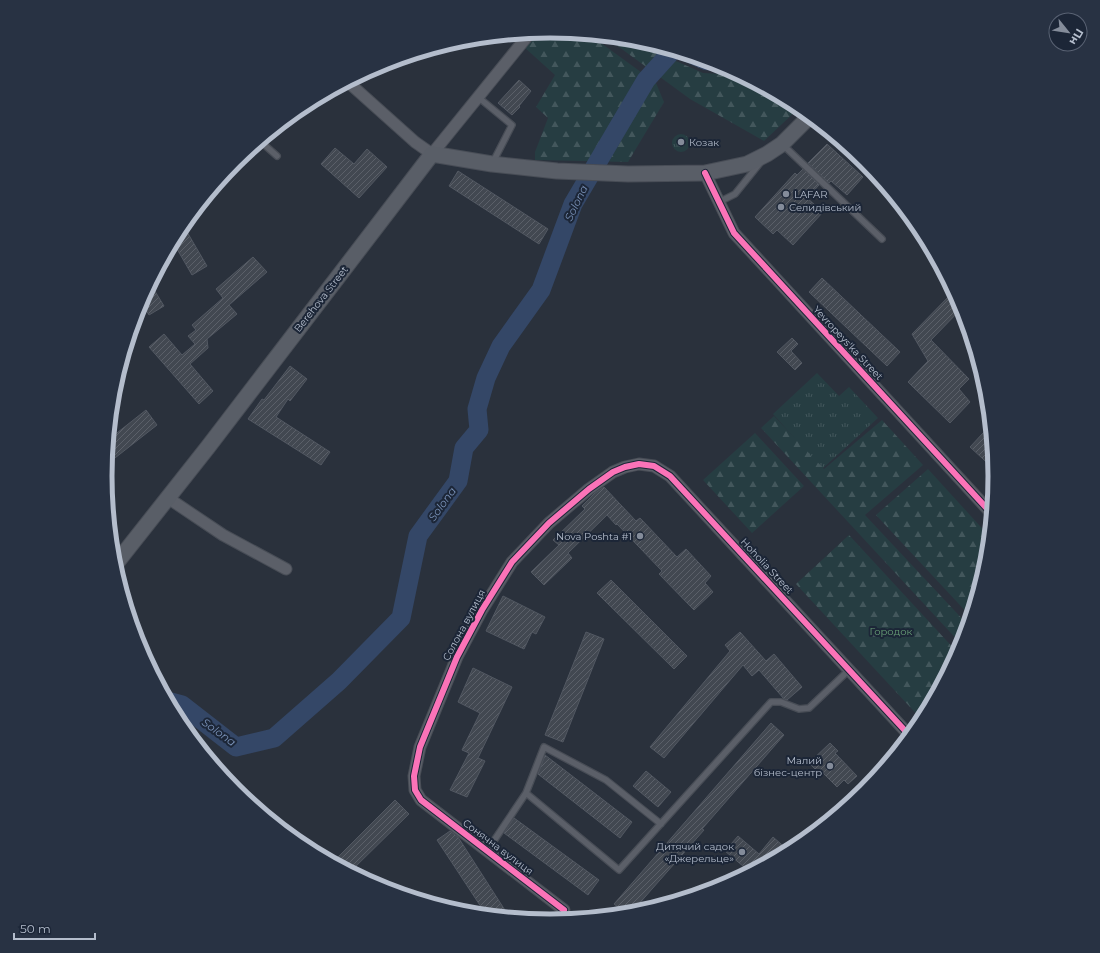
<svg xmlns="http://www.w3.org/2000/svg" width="1100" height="953" font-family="Montserrat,sans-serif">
  <defs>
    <pattern id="grass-tufts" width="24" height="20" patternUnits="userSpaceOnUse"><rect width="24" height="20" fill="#263d42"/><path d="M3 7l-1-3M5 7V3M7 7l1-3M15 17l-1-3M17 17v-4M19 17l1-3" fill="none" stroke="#43575c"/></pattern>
    <pattern id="forest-firs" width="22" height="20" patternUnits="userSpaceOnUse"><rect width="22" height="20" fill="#263d42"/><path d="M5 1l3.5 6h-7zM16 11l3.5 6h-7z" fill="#43575c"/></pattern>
    <pattern id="water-ripples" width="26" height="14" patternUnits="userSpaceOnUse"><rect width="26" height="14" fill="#344767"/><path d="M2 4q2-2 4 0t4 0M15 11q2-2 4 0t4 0" fill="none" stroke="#4f607c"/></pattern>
    <pattern id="building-hatch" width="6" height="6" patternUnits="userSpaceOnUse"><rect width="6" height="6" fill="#424851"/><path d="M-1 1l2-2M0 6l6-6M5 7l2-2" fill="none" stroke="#5b6069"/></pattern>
  </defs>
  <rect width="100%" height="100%" fill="#2a313c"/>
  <path fill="url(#grass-tufts)" d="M672 143a9 9 0 1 1 18 0a9 9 0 1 1-18 0Z
    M817 373 839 396 849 387 878 418 822 469 773 414Z"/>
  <path fill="url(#forest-firs)" d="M550 31 590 35 656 83 664 102 628 162 535 160V152L548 118 536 107 555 75 524 47 537 32Z
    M604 36 630 39 631 41 703 73 739 75 799 108 764 141 690 99Z
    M774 416 824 469 882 420 923 465 865 515 968 625 962 645 761 428Z
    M755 433 804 486 752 533 703 480Z
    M928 469 990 537 987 564 971 617 876 515Z
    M849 535 958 653 922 720 796 584Z"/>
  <path fill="url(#water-ripples)" d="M633 39 721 65 734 72 704 70Z"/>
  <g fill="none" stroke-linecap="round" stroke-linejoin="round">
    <path stroke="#344767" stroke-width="19" d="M167 701 182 705 236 747 274 738 339 681 401 618 418 536 458 481 464 448 479 430 477 409 486 378 501 346 541 290 573 204 646 80 673 50"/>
  </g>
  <path fill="url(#building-hatch)" stroke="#525862" d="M519 80 531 91 519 106 520 107 512 115 498 103Z
    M827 144 863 177 847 195 831 181 829 183 808 163Z
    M335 148 354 164 367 149 387 167 359 198 321 164Z
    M803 169 819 185 807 198 823 212 793 245 777 230 773 234 755 217 795 173 797 175Z
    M458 171 548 229 539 244 449 186Z
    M183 225 207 266 192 275 173 242Z
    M253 257 267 272 229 305 237 314 207 339 208 348 190 364 213 391 199 404 149 347 164 334 182 355 195 344 188 336 196 330 192 325 223 298 216 289Z
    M822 278 900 352 887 366 809 292Z
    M150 283 164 306 149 315 141 302Z
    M954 291 962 308 931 340 969 379 959 389 970 402 950 423 908 382 928 361 912 334Z
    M792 338 798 344 791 351 802 363 795 370 777 352Z
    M290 366 307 379 290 401 288 399 276 417 330 452 321 465 248 419 262 399 264 400Z
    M146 410 157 425 106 465 108 440Z
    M984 432 992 439 995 470 970 447Z
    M604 487 636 521 640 518 677 557 686 549 711 576 705 583 713 592 694 610 659 574 662 571 617 524 616 525 607 515 568 553 572 558 544 585 531 572 559 545 553 540 585 509 582 506 595 493Z
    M611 580 687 656 674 669 597 593Z
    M503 596 545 617 536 634 532 632 524 649 486 631Z
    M586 632 604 639 563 742 545 735Z
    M740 632 766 661 774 654 802 687 787 700 784 699 759 670 752 676 743 665 664 758 650 747 730 651 725 645Z
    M473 668 512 687 478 758 485 761 467 797 450 790 469 753 462 750 480 713 458 702Z
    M771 723 784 735 702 829 704 830 630 914H627L614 904Z
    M830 743 838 751 835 753 857 776 848 784 844 780 837 787 823 773 818 779 812 772 815 769 809 763Z
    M545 755 632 822 620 838 538 774Z
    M646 771 671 792 658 807 633 786Z
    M395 800 409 814 350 872 332 863Z
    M514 818 599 880 588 895 504 833Z
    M450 831 458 837 510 918 487 916 437 840Z
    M738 836 759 854 773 837 789 851 750 872 725 851Z"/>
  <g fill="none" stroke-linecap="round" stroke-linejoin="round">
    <g stroke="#484d56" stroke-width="8">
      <path id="lane" d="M478 97 512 125 493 162
        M260 141 277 156
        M782 144 882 239
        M719 202 735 194 760 163
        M526 793 544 747 606 780 661 824
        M487 851 526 793 619 870 771 702H781L799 709 809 708 849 670
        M553 922 564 910"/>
    </g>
    <g stroke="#484d56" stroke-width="13">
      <path id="street" d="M348 82 415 142 432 154 530 33
        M705 173 734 233 992 514
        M168 498 223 535 286 569
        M564 910 421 800 415 790 414 776 420 747 457 657 482 610 512 562 549 523 589 489 613 472 625 467 639 464 654 466 670 476 910 736"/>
    </g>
    <g stroke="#484d56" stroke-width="17">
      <path id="secondary" d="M114 566 208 447 432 154 492 164 557 171 628 174 705 173 747 164 767 154 782 144 810 116"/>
    </g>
    <use href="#lane" stroke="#5b5f68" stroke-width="5.5"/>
    <use href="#street" stroke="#5b5f68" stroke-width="11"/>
    <use href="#secondary" stroke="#595e67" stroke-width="15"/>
    <g stroke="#1c2637" stroke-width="8">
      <path id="cycleway" d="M705 173 734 233 992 514
        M564 910 421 800 415 790 414 776 420 747 457 657 482 610 512 562 549 523 589 489 613 472 625 467 639 464 654 466 670 476 910 736"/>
    </g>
    <use href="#cycleway" stroke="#fb73b8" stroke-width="6"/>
  </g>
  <g fill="#848c9a" stroke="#1c2637" stroke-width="1.5">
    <circle cx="681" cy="142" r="4"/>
    <circle cx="786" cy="194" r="4"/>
    <circle cx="781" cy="207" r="4"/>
    <circle cx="640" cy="536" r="4"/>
    <circle cx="830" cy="766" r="4"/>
    <circle cx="742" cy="852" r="4"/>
  </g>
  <g text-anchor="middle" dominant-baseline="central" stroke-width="4" stroke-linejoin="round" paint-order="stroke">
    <g font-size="10" fill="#b4bdcc" stroke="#1c2637" text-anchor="start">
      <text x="689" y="142">Козак</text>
      <text x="794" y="194">LAFAR</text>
      <text x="789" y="207">Селидівський</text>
      <text x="632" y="536" text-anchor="end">Nova Poshta #1</text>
      <text x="822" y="760" text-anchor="end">Малий<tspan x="822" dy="12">бізнес-центр</tspan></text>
      <text x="734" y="846" text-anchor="end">Дитячий садок<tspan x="734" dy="12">«Джерельце»</tspan></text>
    </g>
    <g font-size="10" fill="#b4bdcc" stroke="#1c2637">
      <text transform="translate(321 299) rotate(-52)">Berehova Street</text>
      <text transform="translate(848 343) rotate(47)">Yevropeysʹka Street</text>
      <text transform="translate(767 566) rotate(47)">Hoholia Street</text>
      <text transform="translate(464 625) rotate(-62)">Солона вулиця</text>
      <text transform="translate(498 847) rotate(37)">Сонячна вулиця</text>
    </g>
    <g font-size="10" fill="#69a077" stroke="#1c2637">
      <text x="891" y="631">Городок</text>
    </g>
    <g font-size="11" font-style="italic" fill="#7991b7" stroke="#1c2637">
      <text transform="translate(576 203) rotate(-64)">Solona</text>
      <text transform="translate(442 504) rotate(-54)">Solona</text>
      <text transform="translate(219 732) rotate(36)">Solona</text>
    </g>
  </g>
  <path d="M0 0H1100V953H0ZM112 476a438 438 0 1 1 876 0a438 438 0 1 1-876 0Z" fill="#283243" fill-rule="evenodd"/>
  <path fill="none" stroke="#b4bdcc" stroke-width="5" d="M112 476a438 438 0 1 1 876 0a438 438 0 1 1-876 0Z"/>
  <g transform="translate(1068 32) rotate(120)"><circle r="19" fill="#1c2637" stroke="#596273"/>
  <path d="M0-3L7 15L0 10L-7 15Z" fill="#848c9a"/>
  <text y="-6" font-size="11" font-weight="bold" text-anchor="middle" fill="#b4bdcc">Пн</text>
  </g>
  <path d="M14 933v6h81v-6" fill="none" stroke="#b4bdcc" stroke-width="2"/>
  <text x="20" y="933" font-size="12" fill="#b4bdcc" stroke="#1c2637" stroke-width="3" paint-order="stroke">50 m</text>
</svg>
